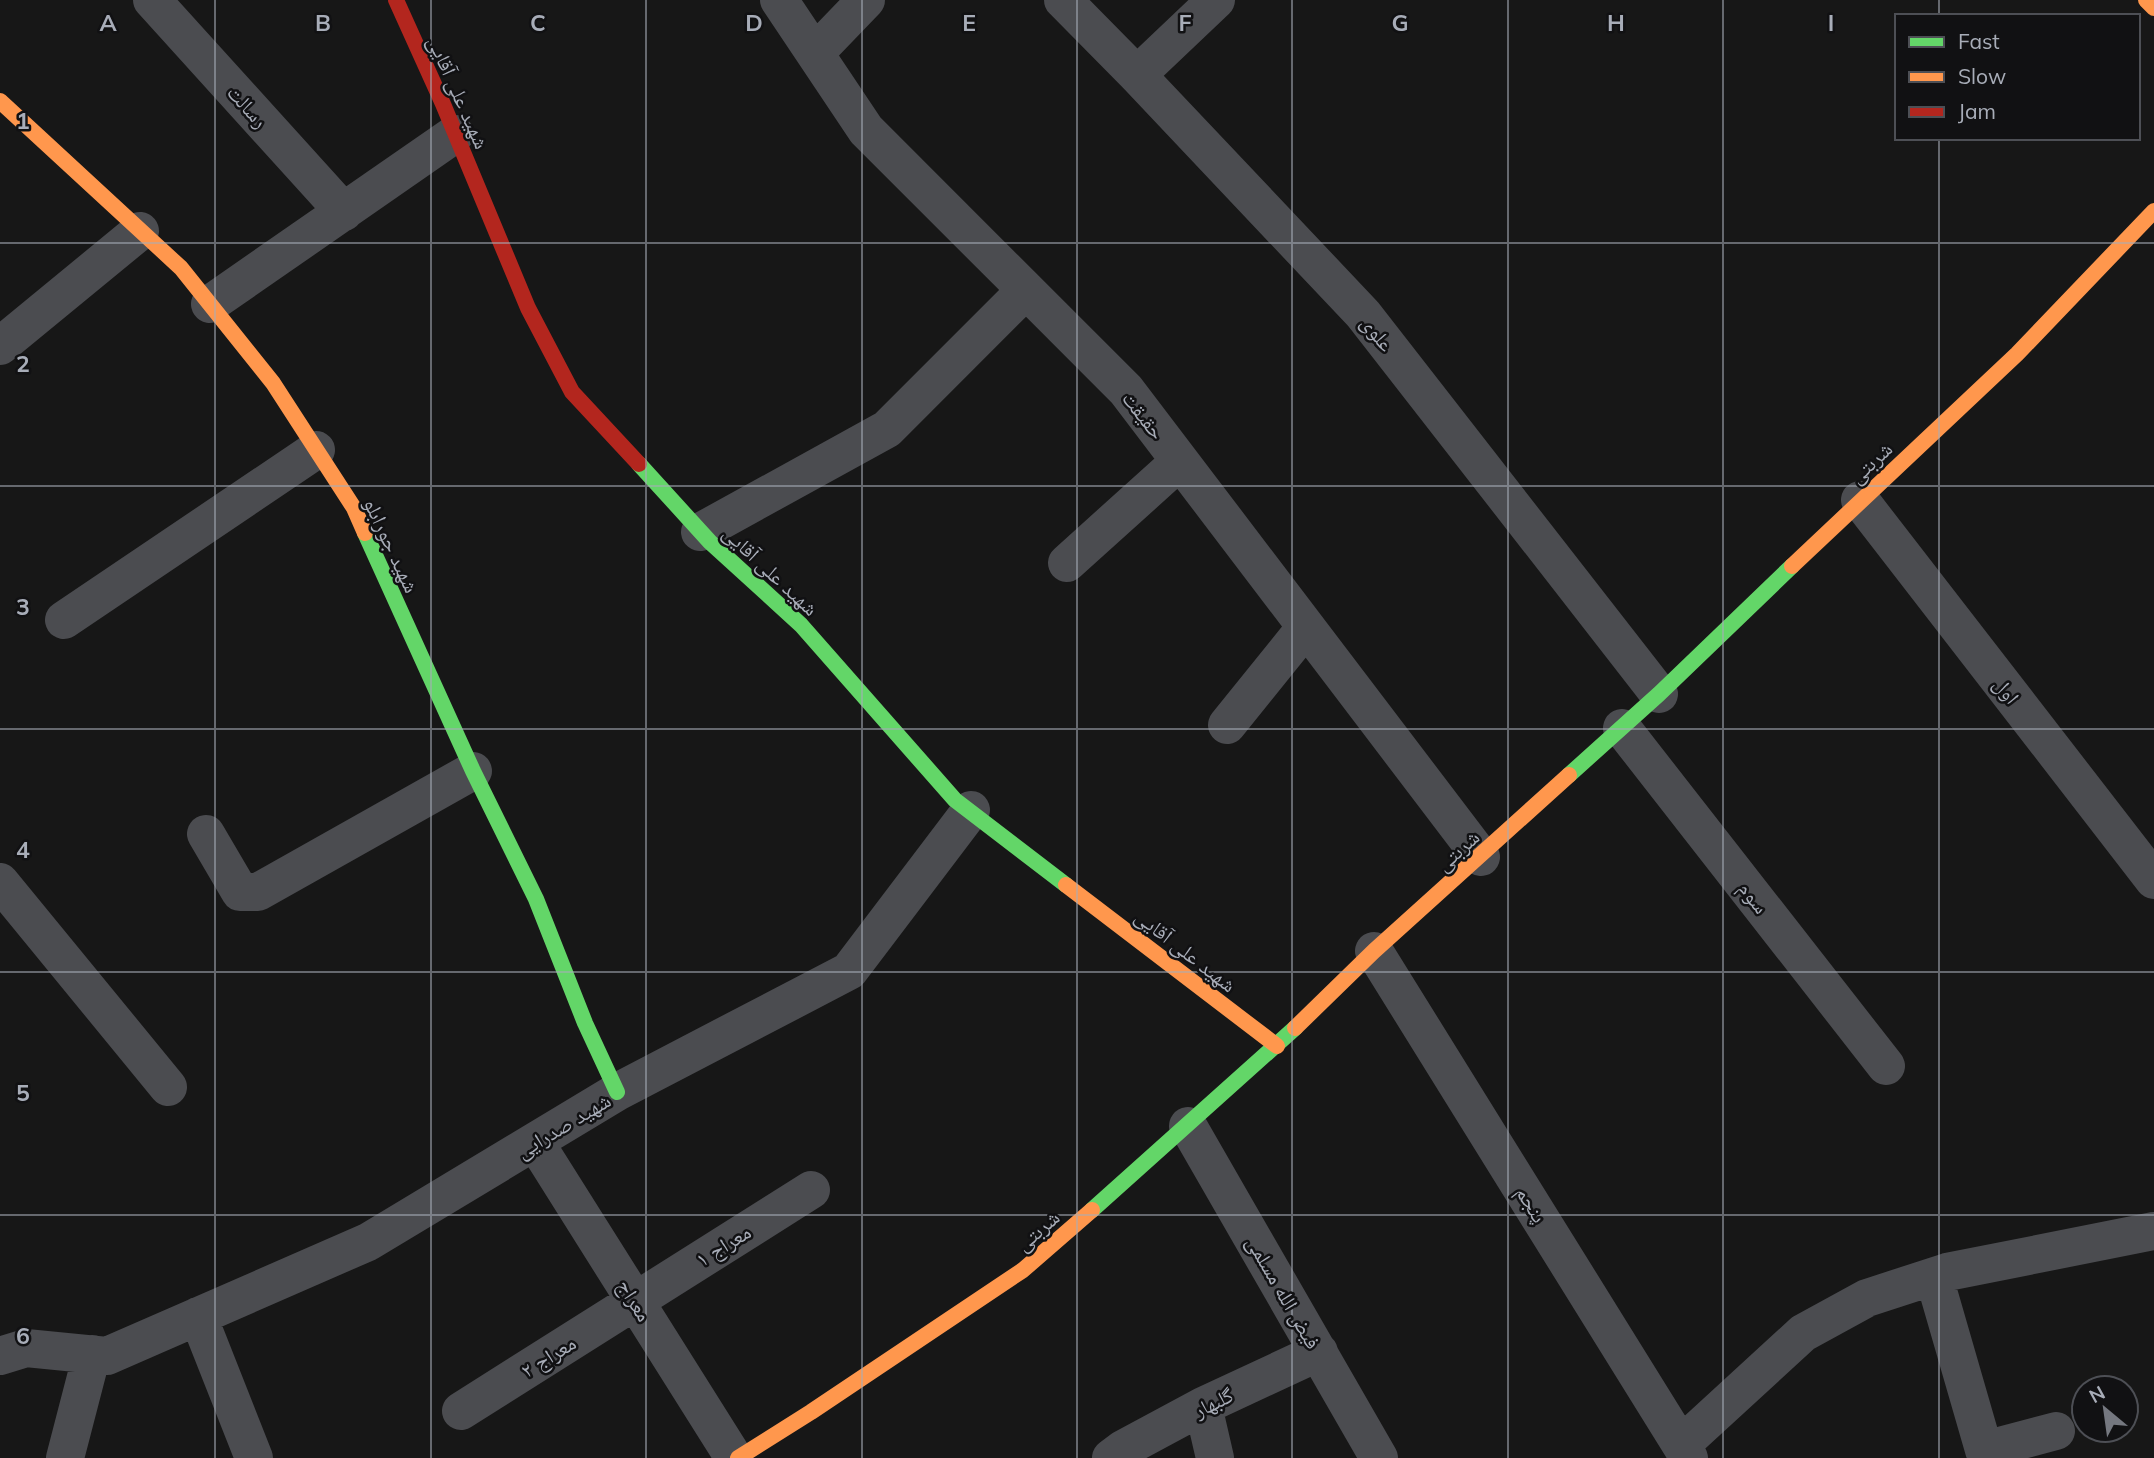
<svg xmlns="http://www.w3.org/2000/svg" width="2154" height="1458" font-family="Mulish,'Noto Naskh Arabic',sans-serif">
  <rect width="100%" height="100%" fill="#171717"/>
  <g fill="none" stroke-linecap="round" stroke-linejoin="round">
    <path stroke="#4b4c50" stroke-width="38" d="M152 0 344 212
      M779 0 866 130 1126 390 1481 857
      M1063 0 1137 75 1363 314 1659 694
      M815 53 866 0
      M1137 75 1216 0
      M210 304 455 134
      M0 346 140 231
      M1860 500 2154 880
      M700 532 887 429 1026 290
      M1067 563 1180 461
      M64 620 316 450
      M1227 725 1306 627
      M1622 728 1886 1066
      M206 834 240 892H258L473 771
      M0 882 168 1087
      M1374 951 1689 1458
      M1188 1126 1379 1458
      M535 1142 734 1458
      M1934 1277 1984 1450 2056 1431
      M198 1316 254 1458
      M0 1356 26 1348 107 1356 368 1242 617 1092 849 971 971 810
      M1203 1406 1215 1458
      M461 1411 811 1190
      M1681 1445 1803 1333 1867 1298 1947 1272 2154 1231
      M65 1458 92 1354
      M1111 1458 1123 1449 1203 1406 1319 1352"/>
    <path stroke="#63d668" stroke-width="16" d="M639 464 710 542 801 625 955 800 1066 885
      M365 533 473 771 536 899 585 1023 617 1092
      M1569 775 1659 694 1792 566
      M1092 1210 1295 1028"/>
    <path stroke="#ff974d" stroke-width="16" d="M2146 0 2154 8
      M0 101 181 268 273 383 354 508 365 533
      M1792 566 2017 354 2154 211
      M1066 885 1277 1046
      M1295 1028 1374 951 1569 775
      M738 1458 811 1412 1023 1270 1092 1210"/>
    <path stroke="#b3261e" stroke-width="16" d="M396 0 443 104 528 308 572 392 639 464"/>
  </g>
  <path fill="none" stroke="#a8adb8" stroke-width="2" stroke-opacity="0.55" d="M215 0V1458M431 0V1458M646 0V1458M862 0V1458M1077 0V1458M1292 0V1458M1508 0V1458M1723 0V1458M1939 0V16M1939 138V1458M0 243H2154M0 486H2154M0 729H2154M0 972H2154M0 1215H2154"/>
  <g text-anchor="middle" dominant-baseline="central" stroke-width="5" stroke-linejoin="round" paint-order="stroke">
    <g font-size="21" fill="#a8adb8" stroke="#111113">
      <text transform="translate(459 92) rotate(66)">شهید علی آقایی</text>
      <text transform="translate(248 106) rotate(48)">رسالت</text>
      <text transform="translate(1378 333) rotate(52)">علوی</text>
      <text transform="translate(1144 415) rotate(52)">حقیقت</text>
      <text transform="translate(1870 462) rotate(-43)">شربتی</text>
      <text transform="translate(392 545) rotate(65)">شهید جورابلو</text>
      <text transform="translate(771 570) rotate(43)">شهید علی آقایی</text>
      <text transform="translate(2007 690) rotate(52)">اول</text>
      <text transform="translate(1457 850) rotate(-42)">شربتی</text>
      <text transform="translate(1754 897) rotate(52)">سوم</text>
      <text transform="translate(1186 950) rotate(38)">شهید علی آقایی</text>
      <text transform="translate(563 1125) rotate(-31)">شهید صدرایی</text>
      <text transform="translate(1532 1204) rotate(58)">پنجم</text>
      <text transform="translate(1037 1230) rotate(-41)">شربتی</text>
      <text transform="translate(723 1245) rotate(-32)">معراج ۱</text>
      <text transform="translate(1284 1292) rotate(60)">فیض الله مسلمی</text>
      <text transform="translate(635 1300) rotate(58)">معراج</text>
      <text transform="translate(548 1356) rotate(-32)">معراج ۲</text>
      <text transform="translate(1213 1402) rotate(-26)">گلبهار</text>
    </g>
  </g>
  <g font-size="23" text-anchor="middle" font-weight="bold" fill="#a8adb8" stroke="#111113" stroke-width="5" stroke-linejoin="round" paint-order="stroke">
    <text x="108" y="31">A</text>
    <text x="323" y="31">B</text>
    <text x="538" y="31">C</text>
    <text x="754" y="31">D</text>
    <text x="969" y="31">E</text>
    <text x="1185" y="31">F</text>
    <text x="1400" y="31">G</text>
    <text x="1616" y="31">H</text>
    <text x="1831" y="31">I</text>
    <text x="23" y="129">1</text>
    <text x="23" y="372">2</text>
    <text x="23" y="615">3</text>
    <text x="23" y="858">4</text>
    <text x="23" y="1101">5</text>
    <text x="23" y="1344">6</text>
  </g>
  <rect x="1895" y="14" width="245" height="126" fill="#111113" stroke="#4d4f55" stroke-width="2"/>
  <rect x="1909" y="37" width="35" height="10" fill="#63d668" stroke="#4d4f55" stroke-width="2"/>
  <text x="1958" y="49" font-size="21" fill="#a8adb8">Fast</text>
  <rect x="1909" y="72" width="35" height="10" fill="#ff974d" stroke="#4d4f55" stroke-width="2"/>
  <text x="1958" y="84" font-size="21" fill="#a8adb8">Slow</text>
  <rect x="1909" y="107" width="35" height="10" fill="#b3261e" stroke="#4d4f55" stroke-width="2"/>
  <text x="1958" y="119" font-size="21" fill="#a8adb8">Jam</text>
  <g transform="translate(2105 1409) rotate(331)"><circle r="33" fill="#111113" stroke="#4d4f55" stroke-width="2"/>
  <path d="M0-5L12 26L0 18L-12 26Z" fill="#757880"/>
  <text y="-10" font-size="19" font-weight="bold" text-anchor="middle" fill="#a8adb8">N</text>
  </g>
</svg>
